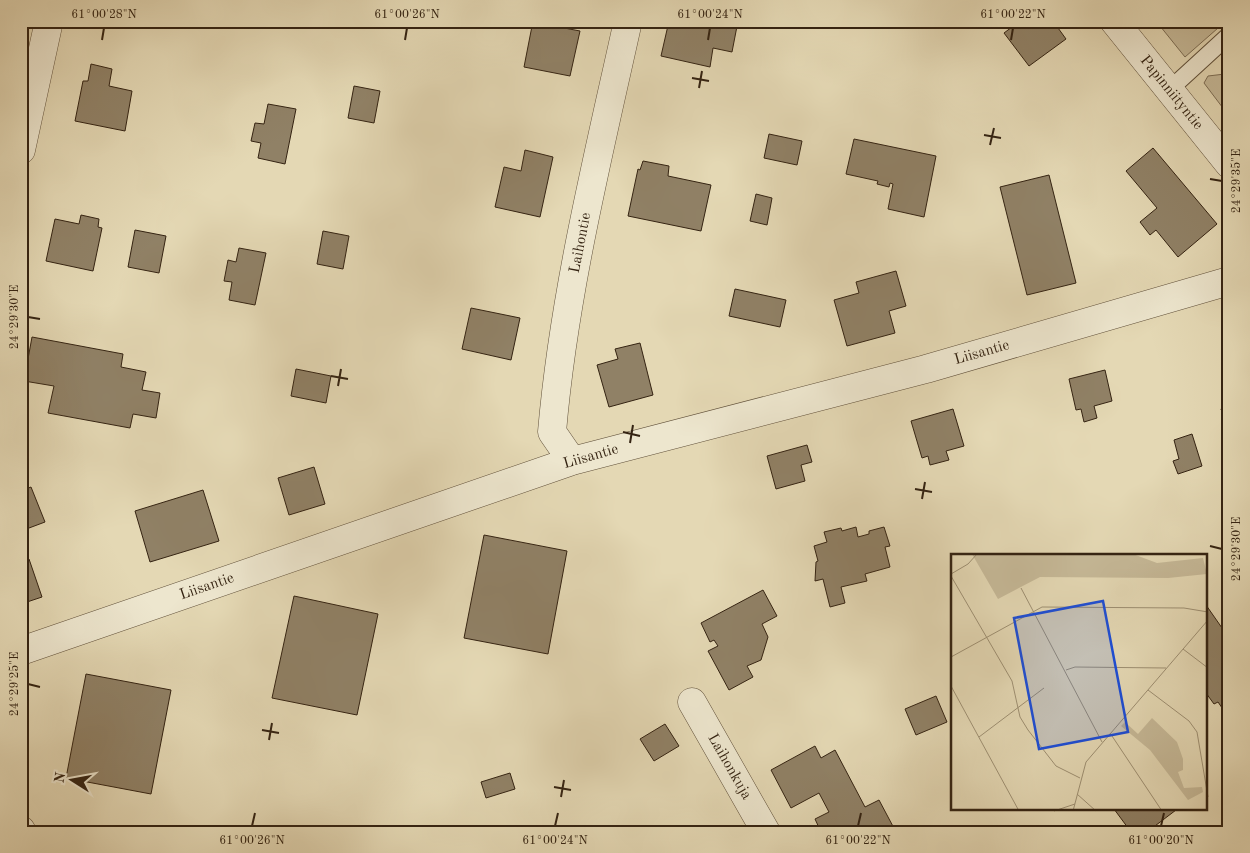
<svg xmlns="http://www.w3.org/2000/svg" width="1250" height="853" font-family="'Old Standard TT',serif">
  <rect width="100%" height="100%" fill="#e4d8b4"/>
  <filter id="stains"><feTurbulence type="fractalNoise" baseFrequency=".004" numOctaves="4"/><feColorMatrix values="0 0 0 0 .2 0 0 0 0 .09 0 0 0 0 .02 0 0 0 .5 -.17"/></filter>
  <radialGradient id="worn" r=".72"><stop offset=".6" stop-color="#630" stop-opacity="0"/><stop offset="1" stop-color="#630" stop-opacity=".3"/></radialGradient>
  <path fill="#c6b998" stroke="#7d6e55" d="M1156 21H1226L1185 57Z
    M1225 74H1229V116L1204 83 1208 76Z"/>
  <path fill="#908166" stroke="#342312" d="M533 21H560L559 27 580 31 570 76 524 67Z
    M669 21H738L732 52 713 48 710 67 661 56Z
    M1014 21H1053L1066 39 1029 66 1004 33 1016 24Z
    M91 64 112 69 109 86 132 91 125 131 75 121 83 81H88Z
    M354 86 380 91 374 123 348 118Z
    M268 104 296 109 285 164 258 158 261 143 251 141 255 123 264 124Z
    M769 134 802 141 797 165 764 158Z
    M854 139 936 156 924 217 888 209 893 184 890 183 889 187 877 184 878 181 846 174Z
    M1153 148 1217 224 1178 257 1156 230 1150 235 1140 222 1157 208 1126 171Z
    M525 150 553 157 540 217 495 207 504 167 521 171Z
    M643 161 669 166 668 176 711 185 701 231 628 216 638 169 640 170Z
    M1049 175 1076 283 1027 295 1000 187Z
    M756 194 772 198 767 225 750 221Z
    M81 215 99 219 98 227 102 228 93 271 46 261 55 219 79 224Z
    M135 230 166 236 159 273 128 267Z
    M323 231 349 236 343 269 317 264Z
    M239 248 266 253 255 305 229 300 232 282 224 281 228 260 236 262Z
    M896 271 906 306 889 311 895 333 847 346 834 300 859 293 856 282Z
    M735 289 786 300 780 327 729 316Z
    M471 308 520 318 511 360 462 349Z
    M32 337 123 354 121 367 146 372 142 390 160 393 156 418 133 414 130 428 48 413 54 386 24 381Z
    M640 343 653 395 609 407 597 365 618 359 615 349Z
    M296 369 331 376 326 403 291 396Z
    M1105 370 1112 401 1094 406 1097 418 1084 422 1081 409 1076 410 1069 379Z
    M1225 397 1229 398V412L1221 410Z
    M953 409 964 446 946 451 949 460 930 465 928 456 922 458 911 421Z
    M1192 434 1202 466 1178 474 1173 461 1179 459 1174 440Z
    M807 445 812 462 801 465 805 481 776 489 767 456Z
    M314 467 325 504 289 515 278 478Z
    M31 487 45 522 21 531V491Z
    M203 490 219 541 150 562 135 511Z
    M856 527 858 537 869 534V531L884 527 890 546 885 547 890 567 865 574 867 581 841 587 845 603 830 607 823 579 815 581 816 562 818 561 814 546 827 542 824 532 841 528 842 531Z
    M484 535 567 551 548 654 464 638Z
    M29 559 42 597 21 604V561Z
    M763 590 777 616 762 624 768 637 761 660 747 666 753 677 729 690 708 651 718 646 714 640 710 642 701 623Z
    M294 596 378 614 357 715 272 698Z
    M1206 605 1229 638V718L1218 702 1214 704 1206 693Z
    M86 674 171 690 151 794 66 778Z
    M936 696 947 722 916 735 905 709Z
    M665 724 679 746 654 761 640 739Z
    M815 746 821 758 835 750 865 807 879 800 896 832H821L815 819 829 812 819 793 791 808 771 770Z
    M510 773 515 789 486 798 481 782Z
    M1114 809H1176V810L1147 832H1131Z"/>
  <g fill="none" stroke-linecap="round" stroke-linejoin="round">
    <g stroke="#60503a" stroke-width="18">
      <path id="service" d="M1168 91 1229 35"/>
    </g>
    <g stroke="#60503a" stroke-width="29">
      <path id="minor" d="M21 150 49 21
        M572 461 552 432C564 293 598 157 628 21
        M21 651 572 461 926 369 1229 281
        M692 702 766 832
        M21 830 22 832"/>
    </g>
    <g stroke="#60503a" stroke-width="29">
      <path id="tertiary" d="M1114 21 1229 164"/>
    </g>
    <use href="#service" stroke="#ede6ce" stroke-width="16"/>
    <use href="#minor" stroke="#ede6ce" stroke-width="28"/>
    <use href="#tertiary" stroke="#ede6ce" stroke-width="28"/>
  </g>
  <path fill="none" stroke="#342312" stroke-width="2" d="M102 40 104 28M405 40 407 28M708 40 710 28M1011 40 1013 28M692 78 709 81M699 88 702 71M984 135 1001 138M990 145 994 128M1210 179 1222 181M28 317 40 319M331 376 348 379M338 386 341 369M623 432 640 436M630 443 633 425M915 489 932 492M922 499 925 482M1210 546 1222 549M28 684 40 687M262 730 279 733M269 740 272 723M554 787 571 790M561 797 564 780M252 826 255 813M555 826 558 813M858 826 861 813M1161 826 1164 813"/>
  <g text-anchor="middle" dominant-baseline="central" stroke-width="4.5" stroke-linejoin="round" paint-order="stroke">
    <g font-size="15" fill="#342312" stroke="#ede6ce">
      <text transform="translate(1171 93) rotate(51)">Papinniityntie</text>
      <text transform="translate(581 243) rotate(-79)">Laihontie</text>
      <text transform="translate(982 353) rotate(-16)">Liisantie</text>
      <text transform="translate(591 457) rotate(-16)">Liisantie</text>
      <text transform="translate(207 587) rotate(-19)">Liisantie</text>
      <text transform="translate(729 767) rotate(60)">Laihonkuja</text>
    </g>
  </g>
  <g transform="translate(951 554)">
    <rect width="256" height="256" fill="#e4d8b4"/>
    <path d="M21 0H182L206 9 252 4 256 20 217 24 89 23 47 45ZM201 164 226 188 232 205V216L227 218 233 234 251 233 252 238 237 246 199 196 170 172 174 168 187 180Z" fill="#c6b998"/>
    <path fill="none" stroke="#9e9073" stroke-width="1" d="M0 20 17 10 26 0M0 22 61 127 69 163 77 176 105 212 129 224M70 34 151 188M232 95 257 114M0 103 91 53 233 54 257 58M115 116 124 113 215 114M0 132 68 257M197 136 238 167 246 178 257 243M159 179 211 257M28 183 93 134M126 240 145 257M103 257 124 250M122 257 135 208 257 66"/>
    <path fill="#1d4ed8" fill-opacity="0.15" stroke="#1d4ed8" stroke-width="2.5" d="M152 47 177 178 88 195 63 64Z"/>
    <rect width="256" height="256" fill="none" stroke="#342312" stroke-width="2.5"/>
  </g>
  <rect width="1250" height="853" fill="none" stroke="#e4d8b4" stroke-width="55"/>
  <g transform="translate(72 780) rotate(281)" stroke="#ede6ce" stroke-width="4" paint-order="stroke">
  <path d="M0-4L9 19L0 12L-9 19Z" fill="#342312"/>
  <text y="-8" font-size="14" font-weight="bold" text-anchor="middle" fill="#342312">N</text>
  </g>
  <rect x="28" y="28" width="1194" height="798" fill="none" stroke="#342312" stroke-width="2"/>
  <g font-size="12" text-anchor="middle" fill="#342312">
    <text x="104" y="18">61°00'28"N</text>
    <text x="407" y="18">61°00'26"N</text>
    <text x="710" y="18">61°00'24"N</text>
    <text x="1013" y="18">61°00'22"N</text>
    <text transform="translate(1236 181) rotate(-90)" y="4">24°29'35"E</text>
    <text transform="translate(14 317) rotate(-90)" y="4">24°29'30"E</text>
    <text transform="translate(1236 549) rotate(-90)" y="4">24°29'30"E</text>
    <text transform="translate(14 684) rotate(-90)" y="4">24°29'25"E</text>
    <text x="252" y="844">61°00'26"N</text>
    <text x="555" y="844">61°00'24"N</text>
    <text x="858" y="844">61°00'22"N</text>
    <text x="1161" y="844">61°00'20"N</text>
  </g>
  <rect width="100%" height="100%" filter="url(#stains)"/>
  <rect width="100%" height="100%" fill="url(#worn)"/>
</svg>
